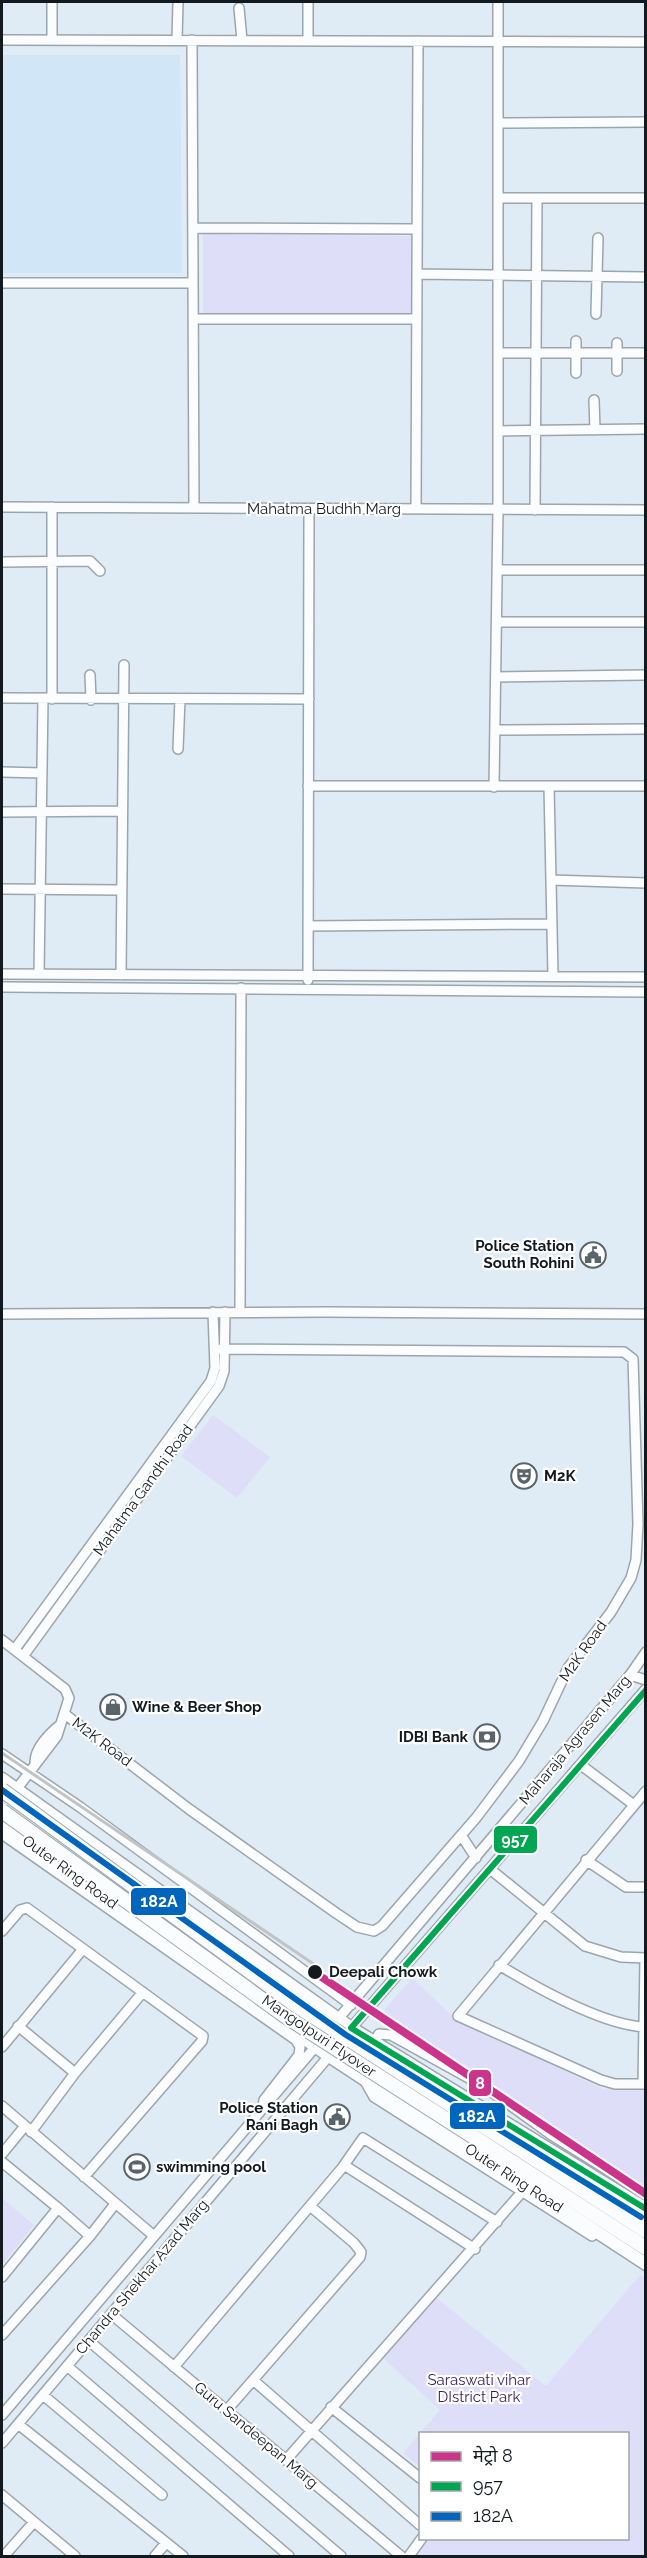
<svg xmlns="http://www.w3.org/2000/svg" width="647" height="2558" font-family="Raleway,'Noto Sans Devanagari',sans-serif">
  <rect width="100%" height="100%" fill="#e0ecf5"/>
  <path fill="#d1e6f7" d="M2 55H180L182 273H2Z"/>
  <path fill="#dedef9" d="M203 234 411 236V315L203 313Z
    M213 1415 270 1457 237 1498 181 1456Z
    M412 1978 456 2019 603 2089H645V2186L385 2020V2009Z
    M2 2198 34 2225 2 2265Z
    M640 2275 645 2278V2556H419L409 2548 420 2538H628V2434H420V2467L403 2453 440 2410 382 2357 433 2295 546 2386Z"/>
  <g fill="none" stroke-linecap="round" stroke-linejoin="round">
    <g stroke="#9ca5ac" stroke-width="12">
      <path id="minor" d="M308 2V41
        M239 8 242 40
        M2 40 646 42
        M52 40V2
        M177 40 178 2
        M192 40 194 508
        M499 123 646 122
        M499 198H646
        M193 228 417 229
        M417 274 646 277
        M2 283H193
        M596 314 598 238
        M193 319H417
        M576 341V373
        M498 353H646
        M617 371V343
        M594 400 595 430
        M498 431 646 429
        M2 507 646 510
        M416 509 418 41
        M535 510 537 198
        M2 562 90 561 100 571
        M497 570H646
        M497 622H646
        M90 675 91 700
        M496 677 646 675
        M2 698 309 699
        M52 699V507
        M495 730 646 729
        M178 749 180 699
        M2 772 42 773
        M308 786H646
        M549 786 553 976
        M494 787 498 510V2
        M2 812 122 811
        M551 880 646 883
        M2 889 121 890
        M308 926 552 924
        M2 974 646 977
        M39 974 43 698
        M121 975 124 665
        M308 980 309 509
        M2 987 646 992
        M240 1312 241 988
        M2 1314 325 1312 646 1314
        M2 1640 65 1689 69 1698 57 1736 16 1790
        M15 1649 211 1381 215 1368 213 1312
        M24 1655 219 1386 224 1371 225 1312
        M630 1675 646 1680
        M66 1715 189 1809 336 1913 357 1927 374 1931 382 1926 476 1818 519 1761 543 1721 568 1668 611 1612 631 1578 636 1560 638 1524 633 1359 624 1352 215 1349
        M2 1754 80 1807 351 2005
        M35 1762C35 1748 50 1733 60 1725
        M581 1765 634 1805
        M646 1791 458 2016 601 2080 615 2084H646
        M2 1834 296 2040 300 2047 299 2055 264 2100 263 2106
        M461 1835 476 1858
        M586 1860 626 1887H646
        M490 1869 585 1946 621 1957 646 1958
        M2 1931 20 1910 27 1908 203 2036 202 2041 84 2177
        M499 1965C537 1988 602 2025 645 2027
        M338 2019 630 1675 646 1652
        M18 2026 75 2073 143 1992
        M351 2028 646 1689
        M374 2042 379 2034 391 2035 485 2087 553 2136 646 2194
        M2 2047 83 1949
        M365 2081 374 2097 592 2236
        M643 2084 645 1958
        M2 2106 154 2236
        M31 2132 75 2073
        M2 2154 25 2126
        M2 2162 58 2208 2 2277
        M344 2165 475 2249
        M90 2236 115 2204
        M111 2314 401 2556
        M2 2335 90 2236 58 2208
        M89 2341 341 2556
        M67 2366 289 2556
        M174 2367 342 2168 363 2138 497 2222
        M253 2380 420 2525
        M43 2395 162 2495
        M331 2407 420 2478
        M226 2411 360 2257 361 2252 354 2243 310 2206
        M2 2415 316 2046
        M18 2424 183 2556
        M2 2443 329 2056
        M286 2460 522 2192
        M2 2495 75 2556
        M4 2556 34 2522
        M155 2556 166 2543
        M409 2556 422 2538"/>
    </g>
    <g stroke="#9ca5ac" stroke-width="15">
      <path id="major" d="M2 1779 351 2028 646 2209
        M2 1822 329 2056 646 2264"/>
    </g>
    <g stroke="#9ca5ac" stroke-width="16">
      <path id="highway" d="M485 2127 646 2231
        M477 2139 646 2248"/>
    </g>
    <use href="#minor" stroke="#fafcfe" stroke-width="9"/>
    <use href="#major" stroke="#fafcfe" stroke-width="12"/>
    <use href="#highway" stroke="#fafcfe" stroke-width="14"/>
    <path stroke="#c1c4c6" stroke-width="3" d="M2 1753 318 1967"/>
    <g stroke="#9ca5ac" stroke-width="16" stroke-linecap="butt">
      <path id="highway-bridge" d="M2 1790 294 2004 485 2127
        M2 1811 285 2016 477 2139"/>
    </g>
    <use href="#highway-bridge" stroke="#fafcfe" stroke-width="14"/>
    <g stroke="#fff" stroke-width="10">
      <path id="bus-1" d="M646 1690 351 2028 646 2209"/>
    </g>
    <g stroke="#fff" stroke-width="10">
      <path id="bus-2" d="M2 1790 346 2035 641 2217"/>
    </g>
    <use href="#bus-1" stroke="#00a651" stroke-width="6"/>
    <use href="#bus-2" stroke="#0065bd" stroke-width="6"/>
    <g stroke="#fff" stroke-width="12">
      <path id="metro-1" d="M314 1972 646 2194"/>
    </g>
    <use href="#metro-1" stroke="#cc338b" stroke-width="8"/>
  </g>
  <defs>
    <g id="civic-ring" transform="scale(1.35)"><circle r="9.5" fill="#fff" stroke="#5a646b" stroke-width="1.5"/><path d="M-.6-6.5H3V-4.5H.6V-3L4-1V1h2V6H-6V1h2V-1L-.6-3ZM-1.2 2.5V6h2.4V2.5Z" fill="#5a646b"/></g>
    <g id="theatre-ring" transform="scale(1.35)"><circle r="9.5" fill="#fff" stroke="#5a646b" stroke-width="1.5"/><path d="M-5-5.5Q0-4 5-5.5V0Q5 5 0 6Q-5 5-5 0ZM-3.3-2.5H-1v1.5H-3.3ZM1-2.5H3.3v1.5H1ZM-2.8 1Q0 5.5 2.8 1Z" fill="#5a646b"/></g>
    <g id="shop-ring" transform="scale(1.35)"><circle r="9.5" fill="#fff" stroke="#5a646b" stroke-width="1.5"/><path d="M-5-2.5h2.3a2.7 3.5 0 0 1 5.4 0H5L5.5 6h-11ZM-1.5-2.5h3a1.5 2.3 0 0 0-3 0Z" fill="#5a646b"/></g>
    <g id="bank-ring" transform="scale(1.35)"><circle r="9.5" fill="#fff" stroke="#5a646b" stroke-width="1.5"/><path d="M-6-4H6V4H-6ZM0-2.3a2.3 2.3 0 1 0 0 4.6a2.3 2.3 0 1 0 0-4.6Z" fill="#5a646b"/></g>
    <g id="stadium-ring" transform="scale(1.35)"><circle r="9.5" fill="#fff" stroke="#5a646b" stroke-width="1.5"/><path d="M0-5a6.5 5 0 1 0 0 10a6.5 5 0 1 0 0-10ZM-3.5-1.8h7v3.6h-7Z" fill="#5a646b"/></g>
  </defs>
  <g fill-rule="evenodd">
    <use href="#civic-ring" x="593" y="1255"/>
    <use href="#theatre-ring" x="524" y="1476"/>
    <use href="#shop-ring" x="113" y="1707"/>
    <use href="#bank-ring" x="487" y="1737"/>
    <use href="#civic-ring" x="337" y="2117"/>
    <use href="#stadium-ring" x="137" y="2167"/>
  </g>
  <circle fill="#121a20" stroke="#fff" stroke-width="2" cx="315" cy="1972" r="8"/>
  <g text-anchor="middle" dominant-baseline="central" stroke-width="4.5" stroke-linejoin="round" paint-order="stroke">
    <g font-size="15" fill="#121a20" stroke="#fff">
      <text x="324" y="509">Mahatma Budhh Marg</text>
      <text transform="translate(143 1490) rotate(-54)">Mahatma Gandhi Road</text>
      <text transform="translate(583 1651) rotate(-55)">M2K Road</text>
      <text transform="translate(575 1740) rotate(-50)">Maharaja Agrasen Marg</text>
      <text transform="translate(102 1742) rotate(37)">M2K Road</text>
      <text transform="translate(70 1872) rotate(36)">Outer Ring Road</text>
      <text transform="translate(319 2036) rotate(34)">Mangolpuri Flyover</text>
      <text transform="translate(514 2178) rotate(33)">Outer Ring Road</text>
      <text transform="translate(142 2277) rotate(-50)">Chandra Shekhar Azad Marg</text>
      <text transform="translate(256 2435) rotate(40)">Guru Sandeepan Marg</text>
    </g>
    <g font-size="15" font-weight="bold" fill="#121a20" stroke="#fff" text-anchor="end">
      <text x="574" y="1246">Police Station<tspan x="574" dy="17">South Rohini</tspan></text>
      <text x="544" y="1476" text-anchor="start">M2K</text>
      <text x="132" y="1707" text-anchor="start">Wine &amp; Beer Shop</text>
      <text x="468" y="1737">IDBI Bank</text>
      <text x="318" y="2108">Police Station<tspan x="318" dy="17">Rani Bagh</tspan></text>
      <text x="156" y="2167" text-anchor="start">swimming pool</text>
    </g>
    <g font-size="15" font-weight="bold" fill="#121a20" stroke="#fff" text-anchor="start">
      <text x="329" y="1972">Deepali Chowk</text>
    </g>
    <g font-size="15" fill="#371f5d" stroke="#fff">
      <text x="479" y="2380">Saraswati vihar<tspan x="479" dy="17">DIstrict Park</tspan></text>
    </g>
  </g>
  <g stroke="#fff" stroke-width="2">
    <rect x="493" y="1825" width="45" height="29" rx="6" fill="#00a651"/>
    <rect x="130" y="1887" width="57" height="29" rx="6" fill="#0065bd"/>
    <rect x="468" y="2069" width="24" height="28" rx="6" fill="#cc338b"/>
    <rect x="449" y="2102" width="57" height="28" rx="6" fill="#0065bd"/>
  </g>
  <g font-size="16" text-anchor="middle" font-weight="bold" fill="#fff">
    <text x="515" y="1845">957</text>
    <text x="159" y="1907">182A</text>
    <text x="480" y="2089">8</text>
    <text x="477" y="2122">182A</text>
  </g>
  <rect width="647" height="2558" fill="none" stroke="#121a20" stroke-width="6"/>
  <rect x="419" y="2432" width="210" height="108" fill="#ffffff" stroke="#a0a3a6" stroke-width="1.5"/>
  <rect x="431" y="2452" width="30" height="9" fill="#cc338b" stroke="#a0a3a6" stroke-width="1.5"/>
  <text x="473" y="2462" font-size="18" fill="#121a20">मेट्रो 8</text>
  <rect x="431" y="2482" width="30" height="9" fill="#00a651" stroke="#a0a3a6" stroke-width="1.5"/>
  <text x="473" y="2492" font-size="18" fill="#121a20">957</text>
  <rect x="431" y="2512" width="30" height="9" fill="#0065bd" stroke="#a0a3a6" stroke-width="1.5"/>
  <text x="473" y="2522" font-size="18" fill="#121a20">182A</text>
</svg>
